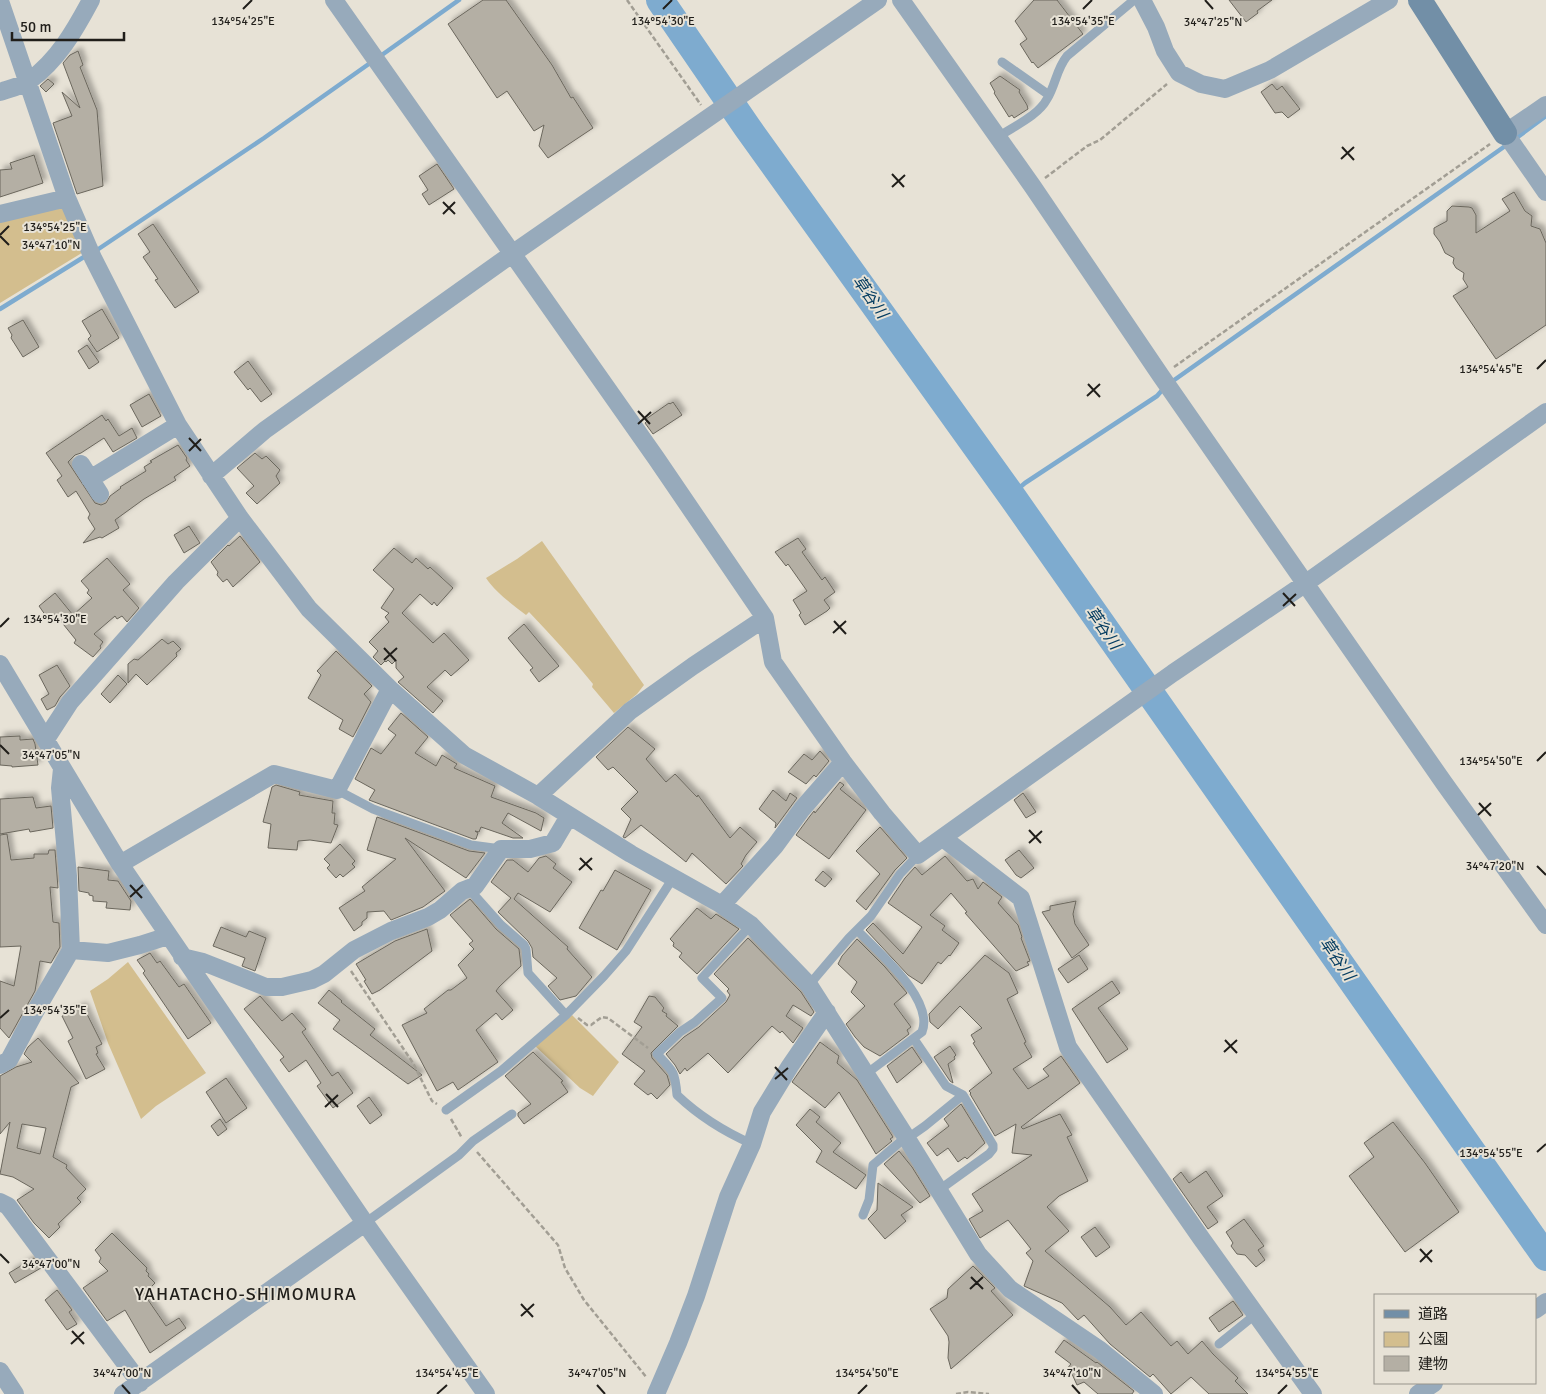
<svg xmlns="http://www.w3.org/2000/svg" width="1546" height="1394" font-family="Signika,'Noto Sans JP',sans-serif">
  <defs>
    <filter id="shadow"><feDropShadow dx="4" dy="-4" stdDeviation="2.5" flood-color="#0004"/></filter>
  </defs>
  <rect width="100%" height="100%" fill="#e7e2d6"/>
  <path fill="#d3be8e" d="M64 208 85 251 0 303V218Z
    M542 541 644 685 637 694 614 713 592 687 593 684C573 659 551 635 529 612L526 615C512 604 496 593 486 578L517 559Z
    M128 962 206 1073 156 1106 141 1119 108 1043 90 991 108 979Z
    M572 1015 619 1062 593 1096 580 1088 535 1046Z"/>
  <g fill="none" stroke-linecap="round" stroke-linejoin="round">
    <path stroke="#7eabcf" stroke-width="4.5" d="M379 57 459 0
      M1515 139 1546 116
      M94 252 264 138 373 61
      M0 309 87 255
      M1170 383 1508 144
      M1011 495 1025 483 1157 396 1164 388"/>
    <path stroke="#7eabcf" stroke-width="28" d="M660 0 747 127 1011 495 1546 1257"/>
  </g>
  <path fill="#b4afa4" stroke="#6b675d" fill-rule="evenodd" filter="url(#shadow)" d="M483 0H506L552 65 571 98 573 97 593 128 548 158 539 146 544 125 534 131 507 91 497 98 448 24Z
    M1034 0H1057L1083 34 1038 68 1033 62 1032 63 1020 44 1027 39 1015 21Z
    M1229 0H1272L1257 11 1258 13 1246 22Z
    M78 51 83 65 80 67 97 110 103 186 77 194 53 123 72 116 62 92 80 108 63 63 70 55Z
    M1000 76 1020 90 1019 92 1027 105 1028 109 1014 118 1012 115 1009 117 994 93 995 92 990 83Z
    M48 79 54 84 46 92 40 86Z
    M1272 84 1277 90 1282 86 1300 109 1288 118 1282 112 1275 113 1261 92Z
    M34 155 43 183 0 197V170L12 169 10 163Z
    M437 164 454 189 429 205 422 194 428 190 419 176Z
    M1514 192 1525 211 1532 216 1531 226 1540 229 1546 243V325L1496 359 1453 296 1468 287 1463 279 1464 273 1456 268 1453 263 1454 258 1445 253 1440 242 1434 234V228L1447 221V211L1452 206 1469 207 1472 208 1476 215V233L1510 211 1502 199Z
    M153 224 199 292 175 308 155 280 158 279 143 257 150 252 138 234Z
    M102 309 119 338 97 352 88 339 91 336 82 321Z
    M23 320 39 347 23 357 11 338 12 335 8 328Z
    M87 345 99 362 89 369 78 351Z
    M248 361 272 394 261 402 250 388 248 390 234 372Z
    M149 394 161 416 142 427 130 405Z
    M673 402 682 415 653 434 645 423 647 421 646 419 669 403 670 404Z
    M102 415 106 421 108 419 119 436 132 428 137 438 113 452 104 438 81 453 75 455 68 462 95 503 101 505 106 503 110 496 121 488 120 487 146 471 144 467 152 462 150 461 178 445 187 458 186 460 190 466 174 477 176 480 144 499 115 520 119 528 102 538 100 537 83 543 95 529 88 518 90 514 76 491 68 497 57 480 62 476 46 453Z
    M255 453 262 459 266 456 280 470 276 476 280 483 257 504 246 493 254 486 237 468Z
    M189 526 200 543 184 553 174 535Z
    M240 536 260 562 233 587 227 579 223 582 217 575 218 572 211 562 228 545 229 546Z
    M798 538 806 549 802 552 822 580 825 577 835 592 824 600 830 608 827 611 805 625 799 615 801 613 793 600 807 591 788 564 786 566 775 552Z
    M394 548 412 563 416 558 428 569 430 567 453 588 437 606 434 602 432 605 420 594 402 613 433 643 444 633 469 660 451 676 445 670 427 687 443 701 433 713 398 682 404 677 396 668V660L392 664 388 660 386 662 385 661 381 665 373 657 378 651 369 642 389 622 385 617 389 613 381 608 394 589 373 570Z
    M107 558 130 584 123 590 139 608 127 622 122 616 117 619 115 616 94 634 103 642 100 646 101 648 93 657 74 643 76 640 55 614 48 619 39 606 55 593 73 615 92 598 87 593 89 590 81 581Z
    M524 624 559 666 539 682 530 670 533 668 508 638Z
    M162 639 168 644 173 641 181 649 176 653 177 656 147 685 136 674 128 683V664L134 659 138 660Z
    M336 651 372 686 364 694 371 702 353 737 339 729 343 720 308 698 321 675 317 671Z
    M57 665 70 686 60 697 55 706 47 710 41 699 49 694 39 675Z
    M118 675 127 684 110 703 101 694Z
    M401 713 428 737 415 753 436 766 442 755 457 764 454 768 495 786 491 797 536 813 544 818 541 831 508 813 502 823 523 838H513L481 827 479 832 475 831 478 833 476 839H473L369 800 375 790 355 779 371 748 381 754 396 735 388 729Z
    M628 727 655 749 646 759 666 782 675 774 697 797 698 795 730 838 740 827 757 842 746 855 741 864 743 866 726 884 692 853 686 862 641 825 625 838 623 837 631 819 621 809 638 792 613 767 608 770 596 757Z
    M20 736V740L33 739 35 744 38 765 12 767V766L0 765V737Z
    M820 751 829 761 816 777 814 775 806 784 788 772 804 754 812 760Z
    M840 782 844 785 840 789 866 810 829 859 796 835 810 816 814 811 815 813Z
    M276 785 300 792 299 795 333 801 332 813H335L334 824 338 825 331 843 310 840 298 841 297 850 268 848 271 824 263 822 272 787Z
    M773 790 786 801 790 793 797 798 775 828 776 823 759 809Z
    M1023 793 1036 812 1026 818 1014 800Z
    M33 797 36 808 51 806 53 828 30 832 29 829 0 834V799Z
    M377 817 469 851 485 853 466 878 405 838 445 891 423 907 391 920 384 911 367 912V918L362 922V925L354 931 339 908 365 891 362 887 396 859 367 850Z
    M880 827 907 858 895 870 866 910 856 901 880 874 856 851Z
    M7 834 11 860 34 858V854H48L49 850H55L58 888 50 887 53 922 59 923 60 947 51 963 40 961 35 991 9 1038 0 1028V981L14 986 21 946 0 947V835Z
    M340 844 355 861 352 864 355 867 343 877 340 874 336 878 327 868 330 865 324 859Z
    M1019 850 1034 868 1021 878 1016 875 1005 860Z
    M546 856 556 864 553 868 572 882 550 912 518 893 514 899 568 947 567 949 592 977 576 996 560 1000 548 986 557 978 533 957 532 948 528 941 498 912 511 898 491 882 507 860H513L528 872 539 858Z
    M945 856 967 881 973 879 978 889 983 882 1002 897 998 903 1018 925 1022 937 1021 938 1030 961 1027 962 1029 965 1016 971 965 913 967 912 951 893 930 915 945 926 942 930 959 943 950 956 949 955 941 964 938 962 922 984 908 975 866 930 873 923 903 954 922 927 888 903 905 878 915 867 922 875Z
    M78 867 109 871 108 880 118 881 131 901 130 910 106 908 107 902 93 901V896L89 895V893L79 891Z
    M615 870 651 890 617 950 579 928 601 890 603 891Z
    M823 871 832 879 825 887 815 880Z
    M470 899 496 929 519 949 521 966 499 987 496 991 513 1010 502 1020 496 1013 476 1030 498 1062 458 1090 453 1082 437 1091 402 1025 427 1013 424 1009 448 990H451L467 978 458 965 474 949 469 944 473 941 450 915Z
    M1076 901 1073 914 1075 924 1089 945 1072 958 1042 912 1050 910V906Z
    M697 908 711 919 716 914 739 929 697 974 679 957 682 953 673 946 674 943 670 939Z
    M221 927 246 937 249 931 266 938 255 971 242 966 245 958 213 946Z
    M427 929 432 951 380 990 372 994 364 981 366 980 356 964 395 941Z
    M748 938 801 992 814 1012 811 1016 793 1005 786 1016 803 1028 793 1043 782 1031 780 1033 772 1026 728 1073 708 1053 687 1071 685 1068 680 1074 675 1065 666 1054 684 1037 699 1027 726 1002 730 995 727 991 729 989 714 974Z
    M857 939 885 967 907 993 894 1004 911 1027 907 1030 909 1034 880 1056 864 1047 855 1037 846 1024 865 1006 851 992 857 982 838 964 842 956Z
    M150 953 157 963 160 961 179 987 184 984 211 1023 188 1039 143 973 145 971 137 960Z
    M985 955 1009 973 1018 993 1007 999 1026 1042 1024 1043 1032 1057 1013 1069 1028 1089 1049 1076 1043 1069 1061 1056 1080 1083 1021 1127 1023 1129 1060 1114 1072 1135 1067 1137 1088 1181 1059 1196 1047 1207 1069 1231 1045 1251 1110 1307 1126 1325 1141 1312 1171 1346 1177 1341 1188 1354 1202 1341 1213 1354 1238 1378 1235 1381 1248 1394H1209L1191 1377 1171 1394 1153 1374 1150 1377 1110 1344 1084 1315 1078 1320 1062 1303 1024 1286 1033 1261 1026 1253 1031 1249 1008 1220 980 1238 969 1219 983 1211 972 1194 1032 1155 1012 1153 1016 1124 995 1136 970 1094 971 1093 969 1091 992 1073 973 1043 975 1042 971 1035 982 1028 960 1006 938 1029 930 1022 929 1014Z
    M1079 955 1088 969 1068 983 1058 969Z
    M1112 981 1120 993 1098 1008 1128 1049 1107 1063 1072 1009Z
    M329 990 342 1001 341 1002 375 1029 370 1035 422 1075 408 1084 333 1029 340 1020 318 1003Z
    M260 996 282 1021 292 1013 306 1029 302 1032 332 1076 338 1072 353 1093 333 1108 317 1086 321 1083 306 1060 289 1072 280 1060 284 1057 244 1009Z
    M649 996 655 997 664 1008 662 1011 667 1014 666 1016 678 1026 651 1053 652 1058 667 1075 670 1085 657 1099 651 1093 648 1095 634 1084 645 1071 622 1054 642 1027 634 1022Z
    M83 1006 102 1044 96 1047 98 1053 96 1054 105 1069 86 1079 68 1041 73 1038 62 1016Z
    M38 1038 79 1083 71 1087 53 1157 67 1165 66 1168 86 1189 77 1198 81 1202 58 1224 60 1227 49 1238 34 1223 17 1200 34 1189 13 1177 0 1174 10 1122 0 1134V1076L16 1067 32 1062 24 1054 28 1047ZM22 1124 46 1128 40 1154 17 1148Z
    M820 1042 839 1056 837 1063 857 1080 893 1137 890 1139 892 1141 876 1154 839 1092 825 1108 792 1082Z
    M950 1046 956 1055 954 1057 955 1059 948 1064 953 1083 950 1081 934 1057Z
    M912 1047 922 1062 897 1083 887 1066Z
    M533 1052 563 1081 561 1082 568 1092 524 1124 518 1116V1113L531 1104 505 1076Z
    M226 1078 247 1108 226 1123 206 1092Z
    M369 1097 382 1115 370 1124 357 1106Z
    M961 1104 985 1143 967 1159 965 1157 958 1162 948 1148 937 1156 927 1143 949 1126 944 1119Z
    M810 1109 820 1117 816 1122 841 1143 833 1152 866 1175 856 1189 816 1162 822 1151 796 1125Z
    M220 1119 227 1129 218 1136 211 1126Z
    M1393 1122 1425 1163 1459 1212 1405 1252 1349 1176 1374 1157 1364 1143Z
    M899 1151 912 1167 930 1196 920 1203 884 1164Z
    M1206 1171 1223 1196 1207 1207 1218 1222 1208 1229 1173 1179 1181 1172 1189 1183Z
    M878 1183 913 1207 901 1215 906 1221 885 1239 868 1219 877 1210Z
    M1244 1219 1264 1246 1258 1250 1265 1260 1256 1267 1245 1255 1237 1254 1231 1246 1233 1243 1226 1232Z
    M1095 1227 1110 1247 1096 1257 1081 1237Z
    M112 1233 147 1268 146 1271 149 1274 148 1276 155 1283 144 1294 166 1326 179 1318 186 1328 150 1353 125 1310 107 1321 83 1288 108 1271 99 1262 101 1258 95 1250Z
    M34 1258 41 1268 15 1283 9 1273Z
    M973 1266 995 1288 991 1291 1013 1315 951 1369 948 1358 949 1342 948 1336 930 1309 947 1298 948 1289Z
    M57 1290 72 1310 69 1312 77 1324 67 1330 45 1300Z
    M1233 1301 1243 1315 1219 1332 1209 1318Z
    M1064 1340 1096 1363 1097 1362 1134 1391 1132 1394H1098L1084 1382 1077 1385 1072 1374 1066 1370 1071 1364 1055 1352Z"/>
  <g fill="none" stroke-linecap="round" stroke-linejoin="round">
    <path stroke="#a29e94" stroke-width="2.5" stroke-dasharray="5 2.5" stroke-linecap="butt" d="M627 0 701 105
      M1045 178 1087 146 1100 140 1167 84
      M1174 367 1490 144
      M351 971 413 1063 432 1101 437 1104
      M578 1018 587 1025H591L602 1017 608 1018 648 1048
      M451 1119 462 1138
      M477 1152 558 1245 565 1268 584 1300 647 1378
      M956 1394 968 1392 989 1394"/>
    <path stroke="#97aabb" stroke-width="9" d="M1002 62 1049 95
      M998 137C1014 126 1038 116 1047 99 1056 84 1056 70 1067 56L1134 0
      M337 790 373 809 471 845 501 849
      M468 888 501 925 524 945 526 949 528 973 566 1015
      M751 925 702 978 722 998 695 1022 680 1032 657 1054C673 1071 675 1071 677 1095 699 1116 725 1132 752 1144
      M857 930C877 951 935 999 922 1032L866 1074
      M809 985 849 938 871 916 900 874 918 855
      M914 1039 946 1086 963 1095 993 1145V1149L989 1154 939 1190
      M446 1110 501 1071 566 1015 604 976 626 951 673 878
      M863 1215 869 1200 873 1165 906 1137 915 1133 925 1126 963 1095
      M365 1223 459 1155 473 1141 512 1114
      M1219 1344 1256 1314"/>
    <path stroke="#97aabb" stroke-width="18" d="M334 0 656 458 765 618 773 662 843 762 882 813 918 855 1173 673 1306 583 1546 412
      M901 0 1033 187 1161 376 1444 783 1546 925
      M1142 0 1156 27 1165 51 1179 73 1201 84 1225 89 1270 70 1389 0
      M0 1 67 198 93 258 178 425 240 518 309 609 390 689 464 755 538 796 631 854 722 905 751 925 809 985 906 1137 978 1254 1010 1289 1100 1350 1154 1394
      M0 92C9 89 21 86 29 81 58 60 75 30 91 0
      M1546 105 1505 133 1546 192
      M0 214 67 198
      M81 464 100 494
      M211 476 265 430 512 254 878 0
      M90 479 178 425
      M0 664 120 864 365 1223 486 1394
      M46 739 70 702 176 582 240 518
      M538 796 630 711 693 666 765 618
      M943 838 1021 898 1068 1047 1201 1238 1313 1394
      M120 864 274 774 337 790 390 689
      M722 905 775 846 802 809 843 762
      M71 950 108 953 140 945 168 936
      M182 957 203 962 266 987H282L312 980 324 974 354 950 391 931 428 917 440 910 462 891 475 886 501 849H530L553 843 569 816
      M0 1065 9 1060 36 1010 71 950 68 876 60 788 62 769
      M0 1202 8 1206 140 1383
      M1535 1310 1546 1302
      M0 1371 15 1394
      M123 1394 365 1223
      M656 1394 678 1343 696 1296 728 1197 752 1144 762 1112 790 1066 827 1012
      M1418 1394 1434 1383"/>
    <path stroke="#728fa7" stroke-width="24" d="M1420 0 1505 133"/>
  </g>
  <path fill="none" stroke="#201e1a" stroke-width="2" d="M1205 0 1213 9M243 9 252 0M663 9 672 0M1083 9 1092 0M1342 147 1354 160M1341 159 1354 147M892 174 904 187M892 187 905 175M443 202 455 214M443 214 455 202M0 235 9 226M0 236 9 245M1537 369 1546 360M1088 384 1100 397M1087 396 1100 384M638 411 650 424M638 424 651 412M189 438 201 451M189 451 201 439M1283 593 1295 606M1283 606 1296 594M834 621 846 634M0 627 9 618M833 633 846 621M384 648 396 661M384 660 397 648M0 745 9 754M1537 761 1546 752M1479 803 1491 816M1478 815 1491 803M1029 830 1041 843M1029 843 1042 831M580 858 592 870M1537 866 1546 875M579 870 592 858M130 885 142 898M130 897 143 885M0 1018 9 1010M1225 1040 1237 1053M1224 1052 1237 1040M775 1067 787 1080M775 1079 788 1068M326 1094 338 1107M325 1107 338 1095M1537 1152 1546 1144M1420 1249 1432 1262M0 1254 9 1263M1420 1262 1432 1250M971 1277 983 1289M970 1289 983 1277M521 1304 533 1317M521 1316 534 1304M72 1331 84 1344M71 1344 84 1332M122 1385 130 1394M597 1385 605 1394M1072 1385 1080 1394M437 1394 447 1385M858 1394 867 1385M1278 1394 1287 1385"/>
  <g text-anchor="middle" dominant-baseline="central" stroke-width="4" stroke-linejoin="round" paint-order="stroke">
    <g font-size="16" font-style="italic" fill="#053d61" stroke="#e7e2d6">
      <text transform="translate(870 297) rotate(55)">草谷川</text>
      <text transform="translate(1103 628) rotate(55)">草谷川</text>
      <text transform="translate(1337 959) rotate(55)">草谷川</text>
    </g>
    <g font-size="18" letter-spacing="1" fill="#201e1a" stroke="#e7e2d6">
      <text x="246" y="1294">YAHATACHO-SHIMOMURA</text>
    </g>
  </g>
  <g font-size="12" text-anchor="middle" fill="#201e1a" stroke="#e7e2d6" stroke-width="4" stroke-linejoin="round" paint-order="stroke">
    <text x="243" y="25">134°54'25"E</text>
    <text x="663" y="25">134°54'30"E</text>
    <text x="1083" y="25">134°54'35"E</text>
    <text x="1213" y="26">34°47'25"N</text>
    <text x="55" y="231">134°54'25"E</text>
    <text x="51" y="249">34°47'10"N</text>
    <text x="1491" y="373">134°54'45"E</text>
    <text x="55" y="623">134°54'30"E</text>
    <text x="51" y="759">34°47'05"N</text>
    <text x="1491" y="765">134°54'50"E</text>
    <text x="1495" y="870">34°47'20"N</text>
    <text x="55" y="1014">134°54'35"E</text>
    <text x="1491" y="1157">134°54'55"E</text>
    <text x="51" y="1268">34°47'00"N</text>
    <text x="122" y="1377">34°47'00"N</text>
    <text x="597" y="1377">34°47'05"N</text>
    <text x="1072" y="1377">34°47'10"N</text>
    <text x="447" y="1377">134°54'45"E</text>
    <text x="867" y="1377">134°54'50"E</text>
    <text x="1287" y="1377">134°54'55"E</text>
  </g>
  <rect x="1374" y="1294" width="162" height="90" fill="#e7e2d6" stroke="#97948b"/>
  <rect x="1384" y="1310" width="25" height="8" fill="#728fa7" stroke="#97948b"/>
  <text x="1418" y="1319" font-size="15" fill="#201e1a">道路</text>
  <rect x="1384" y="1332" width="25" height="15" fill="#d3be8e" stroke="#97948b"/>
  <text x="1418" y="1344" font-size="15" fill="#201e1a">公園</text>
  <rect x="1384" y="1356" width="25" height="15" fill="#b4afa4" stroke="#97948b"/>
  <text x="1418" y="1369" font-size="15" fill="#201e1a">建物</text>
  <path d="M12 32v8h112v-8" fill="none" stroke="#201e1a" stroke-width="2.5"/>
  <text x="20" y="32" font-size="15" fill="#201e1a" stroke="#e7e2d6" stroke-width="4" paint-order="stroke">50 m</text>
</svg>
